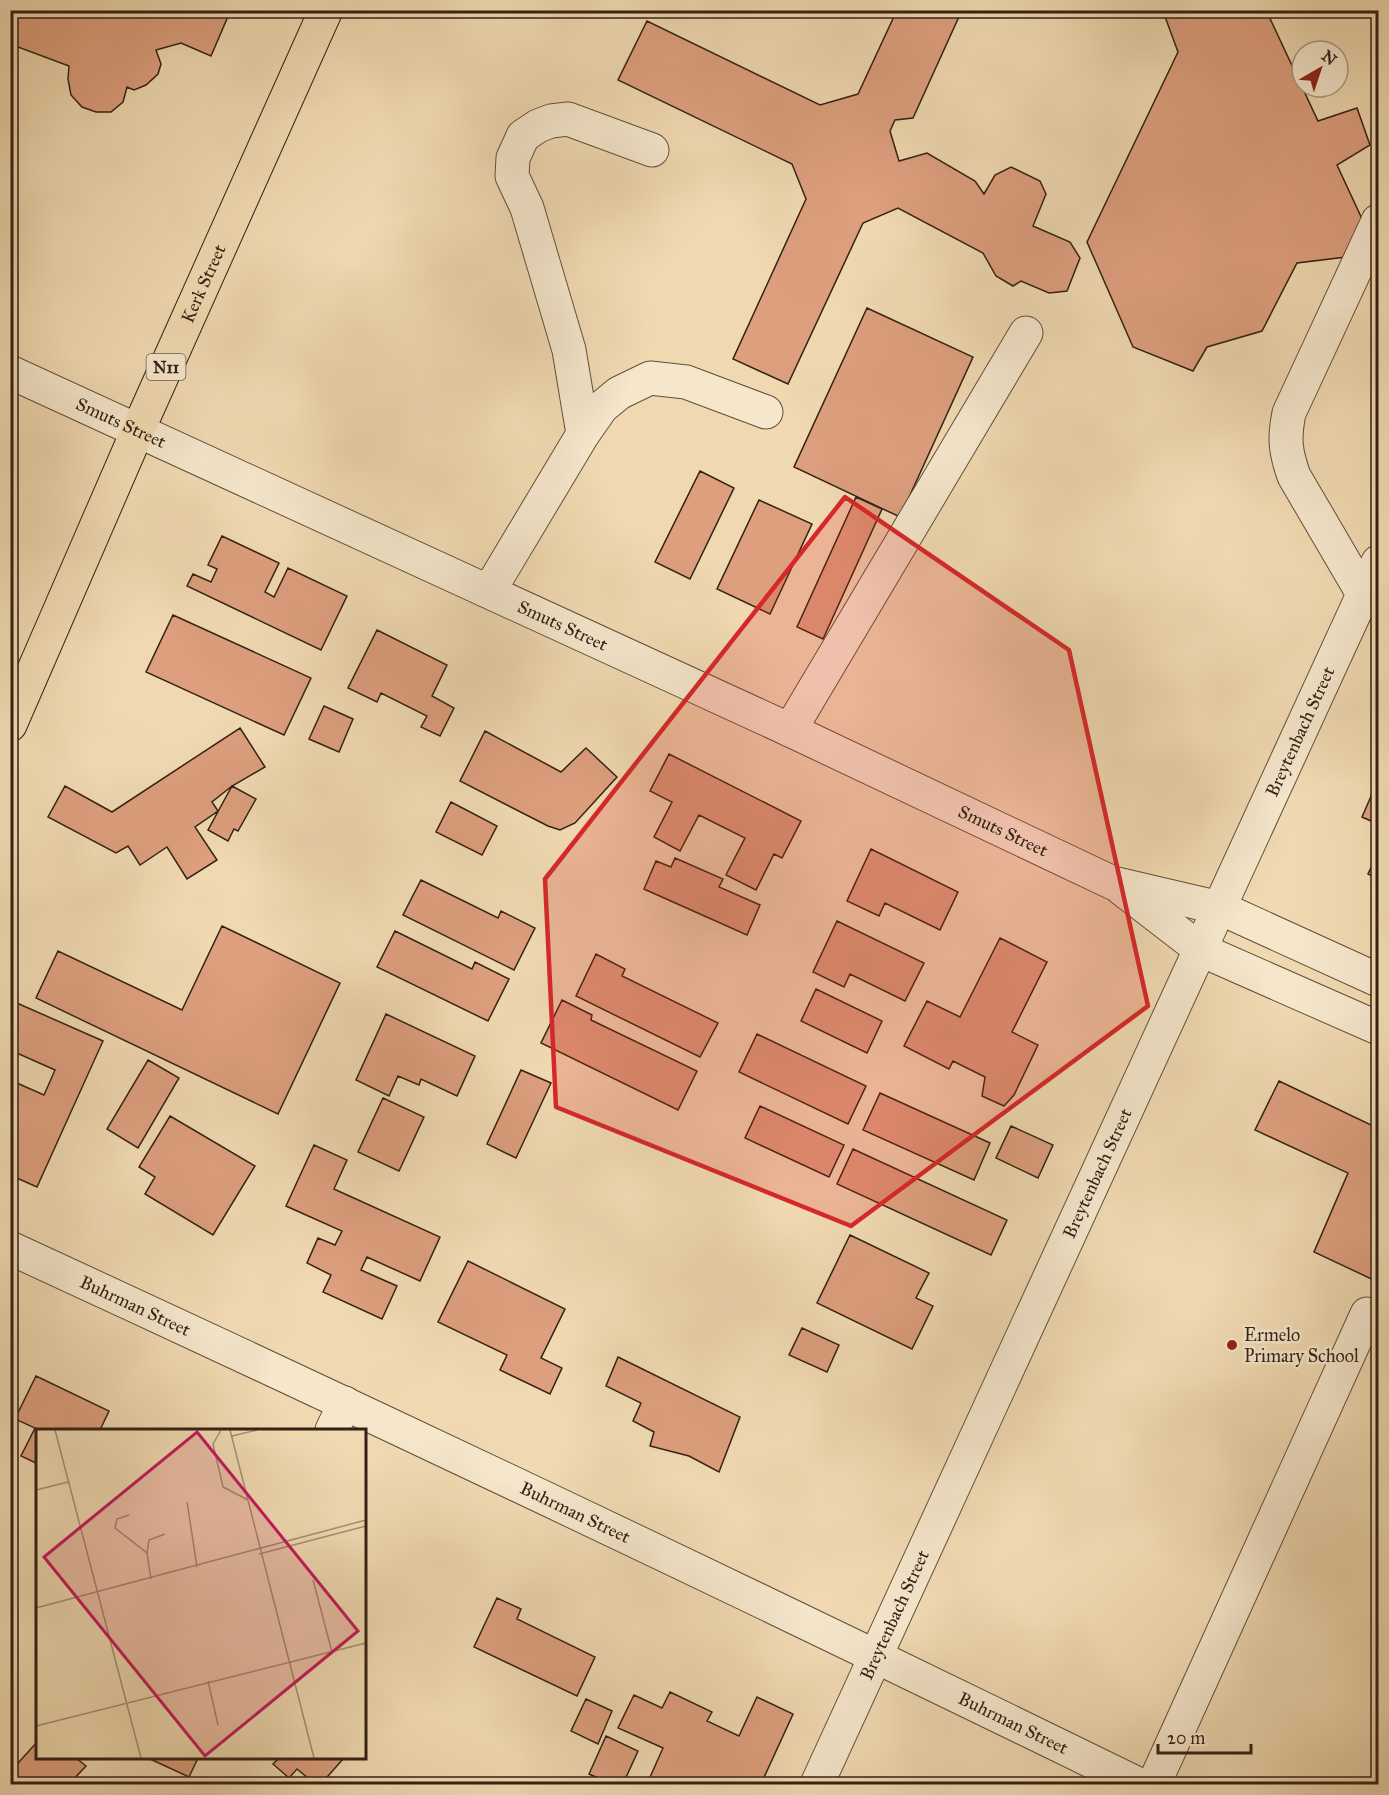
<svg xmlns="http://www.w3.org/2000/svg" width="1389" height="1795" font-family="'IM FELL Great Primer',serif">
  <rect width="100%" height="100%" fill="#f0d9b1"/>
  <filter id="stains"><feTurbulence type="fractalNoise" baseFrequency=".00333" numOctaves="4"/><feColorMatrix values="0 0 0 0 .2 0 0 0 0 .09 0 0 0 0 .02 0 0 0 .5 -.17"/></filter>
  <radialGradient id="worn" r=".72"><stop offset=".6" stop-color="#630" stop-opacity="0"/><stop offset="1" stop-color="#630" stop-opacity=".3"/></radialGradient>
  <path fill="#dd9f7e" stroke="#332115" stroke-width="1.5" d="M16 10H221L229 14 211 56 181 43 156 50 161 64 158 74 146 85 134 90 127 87 123 102 111 112H96L82 107 71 95 68 79 69 66 10 44V34Z
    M897 10H962L913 118 895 120 890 131 899 161 927 153 975 181 984 194 995 175 1011 167 1040 181 1046 194 1033 226 1070 242 1080 258 1067 291 1049 293 1021 281 1013 286 996 276 983 253 898 208 863 223 788 384 733 359 806 199 792 164 618 80 647 21 820 105 858 94Z
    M1165 10H1266L1318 121 1357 108 1370 145 1337 165 1363 221 1346 257 1297 263 1262 331 1207 347 1193 371 1133 347 1087 242 1178 52 1164 14Z
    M867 308 973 357 900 517 794 467Z
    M700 471 734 488 690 579 655 562Z
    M856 497 882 509 823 639 797 627Z
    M759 500 812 524 770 614 717 589Z
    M222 536 279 563 265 592 274 597 288 568 347 596 321 650 187 586 193 574 211 582 217 569 208 565Z
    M173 615 311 678 284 735 146 672Z
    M377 630 447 665 432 696 454 708 440 736 421 727 427 716 381 693 377 702 348 688Z
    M324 706 353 719 339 752 309 739Z
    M240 728 265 767 232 786 212 802 218 811 195 827 217 860 187 879 167 847 140 865 128 846 116 853 48 817 65 786 112 812Z
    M485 731 561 772 586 748 617 777 575 823 560 830 548 826 460 781Z
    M669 754 801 821 782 858 774 854 756 890 726 875 745 838 699 815 680 851 654 837 672 802 650 791Z
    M1378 780V824L1362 817Z
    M232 786 256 799 238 831 234 829 228 841 208 830Z
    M451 802 497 826 482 855 436 832Z
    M871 849 958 892 940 930 885 903 879 916 847 901Z
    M1378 853V879L1368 874Z
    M675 858 723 879 719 887 760 905 747 935 644 889 656 861 671 867Z
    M421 880 498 918 501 911 535 928 514 970 403 915Z
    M837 921 924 963 905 1001 850 974 844 987 813 972Z
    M222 926 340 983 278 1114 36 998 58 951 182 1010Z
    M395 931 472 969 475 962 509 979 488 1021 377 967Z
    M1000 938 1047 962 1012 1032 1038 1045 1014 1095 1004 1106 982 1096 985 1077 953 1061 949 1069 904 1046 927 1001 960 1017Z
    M596 954 625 969 622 976 718 1023 700 1057 576 996Z
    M816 989 882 1021 867 1053 801 1021Z
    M10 1000 103 1041 37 1187 10 1175V1080L44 1095 55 1070 10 1050Z
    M562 1000 592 1015 591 1020 697 1071 678 1110 541 1043Z
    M386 1014 475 1056 457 1096 421 1079 419 1085 398 1076 389 1096 356 1080Z
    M757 1034 866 1086 848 1124 739 1072Z
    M148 1060 179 1078 138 1148 107 1129Z
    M521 1070 551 1083 516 1158 487 1144Z
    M1279 1081 1373 1126 1378 1112V1282L1314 1252 1348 1173 1255 1130Z
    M880 1093 990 1143 974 1180 863 1130Z
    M383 1098 424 1117 399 1171 358 1152Z
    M760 1106 844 1145 829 1177 745 1138Z
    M170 1116 255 1166 213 1235 145 1194 155 1177 139 1167Z
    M1011 1126 1053 1145 1038 1178 996 1158Z
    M314 1145 347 1160 334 1189 440 1237 420 1281 367 1257 361 1270 397 1286 382 1319 323 1292 331 1275 307 1263 318 1238 335 1245 342 1231 286 1206Z
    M853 1149 1007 1220 991 1255 837 1184Z
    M850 1235 929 1273 916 1298 933 1306 912 1349 817 1303Z
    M468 1261 565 1309 541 1358 562 1368 550 1394 500 1370 507 1355 438 1322Z
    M802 1328 839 1345 827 1372 789 1355Z
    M618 1357 740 1417 719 1472 689 1456 650 1446 654 1432 633 1421 641 1403 606 1386Z
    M36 1376 109 1411 100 1430H38V1464L21 1456 35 1428 15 1419Z
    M497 1598 521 1609 517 1619 595 1657 577 1696 474 1647Z
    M670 1692 712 1712 707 1721 739 1736 757 1697 793 1714 761 1784H647L663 1748 618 1728 634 1695 662 1708Z
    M586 1699 612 1711 598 1744 571 1731Z
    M606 1736 638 1751 623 1784H612L589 1774Z
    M38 1741V1758H76L86 1766 69 1784H10V1772Z
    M148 1758H198L189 1777Z
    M279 1758H342L343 1759 321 1784H315L297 1769 289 1778 273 1764Z"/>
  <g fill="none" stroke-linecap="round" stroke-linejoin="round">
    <g stroke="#624f3c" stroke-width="35">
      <g id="minor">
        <path id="s1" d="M10 372 790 730 1113 883 1220 908 1378 980"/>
        <path d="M583 434 602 407 619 393 650 378 686 382 766 412"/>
        <path d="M489 591 583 434 569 350 527 208 512 176 513 158 523 136 538 126 551 121 568 119 652 150"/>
        <path d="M1363 594 1294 476C1285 451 1284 438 1289 413L1378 221"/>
        <path d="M790 730 1026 333"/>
        <path d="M1122 889 1201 950 1378 1028"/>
        <path id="s2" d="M10 1248C388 1422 764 1601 1138 1784"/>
        <path d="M332 1430 345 1403"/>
        <path id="s3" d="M817 1784 1378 562"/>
        <path d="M1154 1784 1367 1314"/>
      </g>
    </g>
    <g stroke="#332115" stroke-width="35">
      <g id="highway">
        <path id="s4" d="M10 725 138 430 326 10"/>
      </g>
    </g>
    <use href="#minor" stroke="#f5e6cc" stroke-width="33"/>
    <use href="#highway" stroke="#f0d9b1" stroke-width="33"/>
  </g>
  <path fill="#d62828" fill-opacity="0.2" stroke="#d62828" stroke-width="4.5" stroke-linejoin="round" d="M845 497 1069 650 1148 1006 851 1226 556 1107 545 879Z"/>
  <circle fill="#8f2418" stroke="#f5e6cc" stroke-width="2" cx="1232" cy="1345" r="6"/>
  <g text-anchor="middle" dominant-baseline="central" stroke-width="5" stroke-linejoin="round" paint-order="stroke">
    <rect fill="#f5e6cc" stroke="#6d5c4c" stroke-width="1.5" x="146.5" y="354" width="39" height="26" rx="4.5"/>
    <g font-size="16" font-weight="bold" fill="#332115">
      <text x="166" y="367">N11</text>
    </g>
    <g font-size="18" fill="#332115" stroke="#f5e6cc">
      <text stroke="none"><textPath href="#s4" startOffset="482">Kerk Street</textPath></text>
      <text stroke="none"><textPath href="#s1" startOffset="122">Smuts Street</textPath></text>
      <text stroke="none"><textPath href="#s1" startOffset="608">Smuts Street</textPath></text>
      <text stroke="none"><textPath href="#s3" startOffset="1158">Breytenbach Street</textPath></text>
      <text stroke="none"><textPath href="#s1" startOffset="1094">Smuts Street</textPath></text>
      <text stroke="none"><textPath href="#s3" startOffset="672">Breytenbach Street</textPath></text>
      <text stroke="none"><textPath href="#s2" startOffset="138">Buhrman Street</textPath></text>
      <text stroke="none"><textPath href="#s2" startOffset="624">Buhrman Street</textPath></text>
      <text stroke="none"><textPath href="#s3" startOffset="186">Breytenbach Street</textPath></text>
      <text stroke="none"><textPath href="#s2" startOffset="1110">Buhrman Street</textPath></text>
    </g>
    <g font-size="18" fill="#332115" stroke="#f5e6cc" text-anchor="start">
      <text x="1244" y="1335">Ermelo<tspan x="1244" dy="21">Primary School</tspan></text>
    </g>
  </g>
  <g transform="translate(36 1429)">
    <rect width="330" height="330" fill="#f0d9b1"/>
    <path fill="none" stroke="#a48f73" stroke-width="1.5" d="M19 1 105 329M185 1 177 15 187 58 212 71M194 1 278 329M196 7 221 1M0 61 32 53M151 73 161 138M93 86 81 90 79 99 111 124 115 150M111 124 113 111 129 105M223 125 330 97M277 151 296 223M0 179 330 91M172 252 182 296M0 297 330 214"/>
    <path fill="#c2185b" fill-opacity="0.15" stroke="#c2185b" stroke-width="3" d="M161 3 322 202 169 327 8 128Z"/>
    <rect width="330" height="330" fill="none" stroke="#332115" stroke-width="3"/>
  </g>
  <rect width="1389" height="1795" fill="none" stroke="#f0d9b1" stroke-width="36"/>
  <rect x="12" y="12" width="1365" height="1771" fill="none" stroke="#332115" stroke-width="3"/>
  <rect x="18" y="18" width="1353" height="1759" fill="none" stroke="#332115" stroke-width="1.5"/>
  <g transform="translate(1320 69) rotate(39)"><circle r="28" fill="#f5e6cc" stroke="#a79783" stroke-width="1.5"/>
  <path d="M0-4.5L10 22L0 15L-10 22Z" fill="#8f2418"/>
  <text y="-9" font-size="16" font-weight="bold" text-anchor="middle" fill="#332115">N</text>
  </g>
  <path d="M1158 1744v9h93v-9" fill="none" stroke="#332115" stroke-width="3"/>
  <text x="1167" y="1744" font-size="18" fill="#332115" stroke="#f5e6cc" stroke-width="4.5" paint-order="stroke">20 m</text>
  <rect width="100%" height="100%" filter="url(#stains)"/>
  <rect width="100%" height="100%" fill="url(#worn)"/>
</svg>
